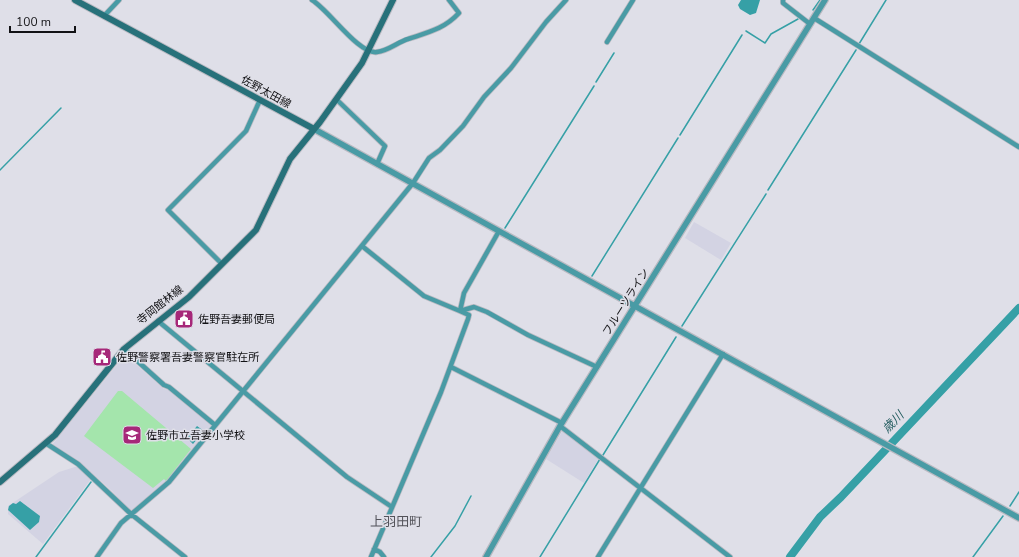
<svg xmlns="http://www.w3.org/2000/svg" width="1019" height="557" font-family="'Nunito Sans','Noto Sans JP',sans-serif">
  <rect width="100%" height="100%" fill="#dfdfe8"/>
  <path fill="#d3d3e3" d="M694 222 731 243 721 260 685 238Z
    M125 355 164 389 169 390 212 425 167 482 133 511H130L112 491 82 464 53 447 52 445Z
    M563 430 599 458 584 483 546 459Z
    M78 466 91 479 43 544 8 514V506L59 472Z"/>
  <path fill="#a4e5ac" d="M118 391H122L191 449 166 481 164 479 153 488 84 436Z"/>
  <path fill="#36a0a6" d="M741 0H760L756 13 750 15 740 9 738 5Z
    M197 426 204 431 193 444 187 438Z
    M20 501 40 516 39 522 30 530 8 510 9 506 13 503 16 504Z"/>
  <g fill="none" stroke-linecap="round" stroke-linejoin="round">
    <path stroke="#36a0a6" stroke-width="1.5" d="M813 10 820 0
      M746 31 765 43 771 34 798 19
      M859 44 886 0
      M596 82 614 53
      M680 135 742 35
      M0 170 61 108
      M768 190 856 50
      M505 228 594 86
      M592 276 678 138
      M682 326 766 194
      M603 455 676 337
      M1010 506 1019 492
      M36 557 91 482
      M431 557 455 526 471 496
      M540 557 600 459
      M973 557 1003 516"/>
    <path stroke="#36a0a6" stroke-width="8" d="M790 557 820 517 841 497 1019 308"/>
    <g stroke="#babac2" stroke-width="6">
      <path id="minor" d="M312 0C329 10 359 55 377 52 388 51 398 42 408 39 429 32 444 29 459 13L449 0
        M783 0V3L810 24
        M104 16 119 0
        M814 18 1019 147
        M607 42 633 0
        M336 99 385 146 377 164
        M362 246 424 296 460 311 474 307 487 312 528 335 597 367
        M222 264 168 210 246 131 260 100
        M158 321 347 477 392 507
        M124 349 164 385 169 387 215 425
        M451 367 562 423
        M560 426 730 557
        M47 444 78 464 131 514 185 557
        M374 549 380 552 384 557
        M97 557 121 523 169 482 413 183 429 158 440 150 463 126 484 97 511 68 546 22 566 0
        M371 557 441 392 468 319 469 315 460 311 464 293 499 231
        M598 557 723 354"/>
    </g>
    <g stroke="#babac2" stroke-width="8">
      <path id="tertiary" d="M314 129 1019 518
        M486 557 560 426 825 0"/>
    </g>
    <g stroke="#babac2" stroke-width="8">
      <path id="secondary" d="M75 0 314 129
        M0 482 55 435 124 349 189 297 256 230 290 159 320 122 362 63 393 0"/>
    </g>
    <use href="#minor" stroke="#499ba5" stroke-width="4.5"/>
    <use href="#tertiary" stroke="#499ba5" stroke-width="5.5"/>
    <use href="#secondary" stroke="#27717a" stroke-width="6"/>
  </g>
  <defs>
    <g id="civic-square" transform="scale(1)"><rect x="-9" y="-9" width="18" height="18" rx="4" fill="#a62879" stroke="#dfdfe8"/><path d="M-.6-6.5H3V-4.5H.6V-3L4-1V1h2V6H-6V1h2V-1L-.6-3ZM-1.2 2.5V6h2.4V2.5Z" fill="#fff"/></g>
    <g id="school-square" transform="scale(1)"><rect x="-9" y="-9" width="18" height="18" rx="4" fill="#a62879" stroke="#dfdfe8"/><path d="M0-5L7-2L0 1L-7-2ZM-4 1L0 2.5L4 1V4Q0 6-4 4Z" fill="#fff"/></g>
  </defs>
  <g fill-rule="evenodd">
    <use href="#civic-square" x="184" y="319"/>
    <use href="#civic-square" x="102" y="357"/>
    <use href="#school-square" x="132" y="435"/>
  </g>
  <g text-anchor="middle" dominant-baseline="central" stroke-width="3" stroke-linejoin="round" paint-order="stroke">
    <g font-size="11" fill="#121215" stroke="#dfdfe8">
      <text transform="translate(266 92) rotate(29)">佐野太田線</text>
      <text transform="translate(626 302) rotate(-58)">フルーツライン</text>
      <text transform="translate(160 305) rotate(-38)">寺岡館林線</text>
    </g>
    <g font-size="11" fill="#121215" stroke="#dfdfe8" text-anchor="start">
      <text x="198" y="319">佐野吾妻郵便局</text>
      <text x="116" y="357">佐野警察署吾妻警察官駐在所</text>
      <text x="146" y="435">佐野市立吾妻小学校</text>
    </g>
    <g font-size="12" font-style="italic" fill="#1f595c" stroke="#dfdfe8">
      <text transform="translate(893 422) rotate(-46)">歳川</text>
    </g>
    <g font-size="13" fill="#53535a" stroke="#dfdfe8">
      <text x="396" y="522">上羽田町</text>
    </g>
  </g>
  <path d="M10 26v6h65v-6" fill="none" stroke="#121215" stroke-width="2"/>
  <text x="16" y="26" font-size="12" fill="#121215" stroke="#dfdfe8" stroke-width="3" paint-order="stroke">100 m</text>
</svg>
